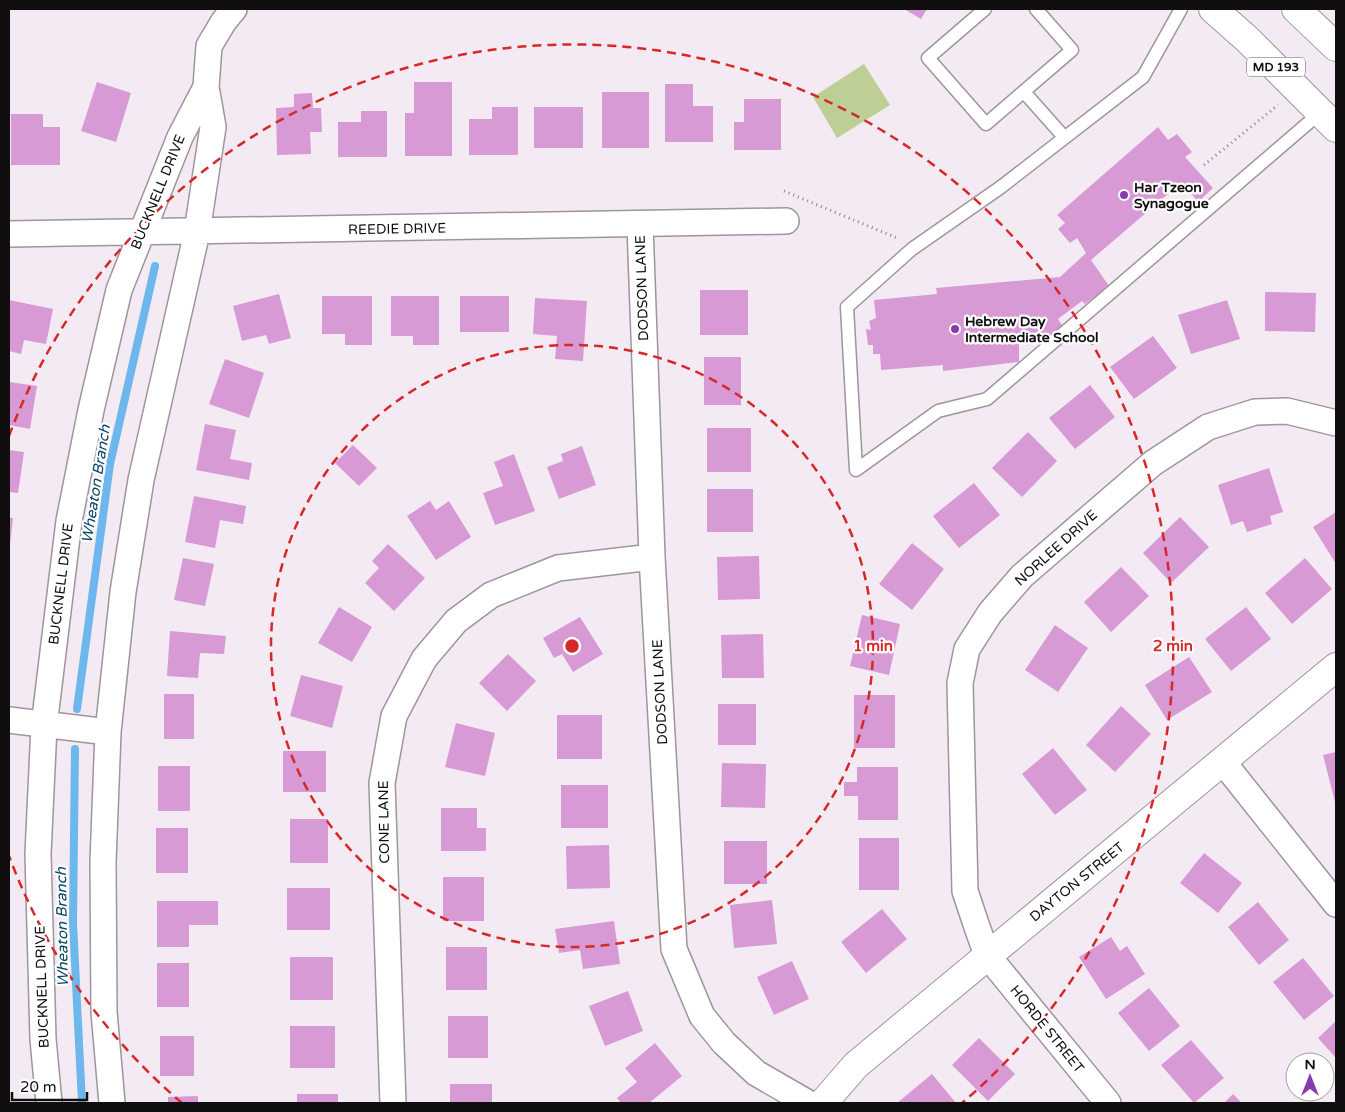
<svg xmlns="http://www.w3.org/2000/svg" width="1345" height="1112" font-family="'Varela Round',sans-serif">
  <rect width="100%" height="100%" fill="#f4eaf3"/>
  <path fill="#bdcf94" d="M864 64 890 105 837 138 813 97Z"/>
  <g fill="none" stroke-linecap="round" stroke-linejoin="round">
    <path stroke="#6eb7ed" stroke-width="8" d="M77 709 110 464 155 266
      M75 749 73 923 82 1103"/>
  </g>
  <path fill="#d89ad4" d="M904 9H927L921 19Z
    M97 82 131 93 116 142 81 131Z
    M414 82H452V156H405V113H414Z
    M665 84H693V106H713V142H665Z
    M602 92H649V148H602Z
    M312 93 313 108H321L322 132H310L311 154 277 155 276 108 294 107V94Z
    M744 99H781V150H734V122H744Z
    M492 107H518V155H469V119H492Z
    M534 107H583V148H534Z
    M361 111H387V157H338V122H361Z
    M11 114H43V127H60V165H11Z
    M1158 127 1168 140 1177 134 1192 152 1185 157 1213 188 1198 202 1182 182 1091 260 1109 286 1085 304 1082 301 1058 319 1064 328 1048 341 1019 344V362L943 371V365L881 370 880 354H873V345H868L866 329 871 330 869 321 876 318 874 300 937 294 936 288 1060 277 1086 253 1077 238 1070 243 1058 229 1065 223 1057 215Z
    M700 290H748V335H700Z
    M1265 292 1316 293 1315 332 1265 331Z
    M279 294 291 338 269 344 266 335 242 341 233 306Z
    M322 296H372V345H345V334H322Z
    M391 296H439V345H413V336H391Z
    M460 296H509V332H460Z
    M535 298 587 301 583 361 555 359 557 336 533 334Z
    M9 300 53 309 46 344 24 340 21 354 9 351Z
    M1227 300 1240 339 1191 354 1178 315Z
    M1153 336 1177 368 1134 399 1110 367Z
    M704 357H741V405H704Z
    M225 359 264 373 249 418 209 404Z
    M9 382 37 386 30 429 9 425Z
    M1090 385 1115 417 1075 449 1049 418Z
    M205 424 236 430 230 459 252 463 249 480 196 470Z
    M707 428H751V472H707Z
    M1028 432 1057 461 1022 497 992 468Z
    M353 445 377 468 359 486 335 463Z
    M582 446 596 485 559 499 547 467 563 461 561 454Z
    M9 450 24 452 18 493 9 492Z
    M514 454 535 511 495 525 483 493 503 486 494 462Z
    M1269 468 1283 512 1270 516 1272 524 1247 532 1243 521 1231 525 1218 485Z
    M974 483 1000 515 959 548 933 516Z
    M707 489H753V532H707Z
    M194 496 246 506 243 524 220 520 215 548 185 542Z
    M430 501 436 510 449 501 471 537 436 560 407 516Z
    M1336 512V564L1313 527Z
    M1180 517 1209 547 1171 583 1143 553Z
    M9 518H13L10 545H9Z
    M912 543 944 569 912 610 879 584Z
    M388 544 425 578 394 611 365 583 379 568 372 561Z
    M759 556 760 599 718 600 717 557Z
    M183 558 214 564 205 606 174 600Z
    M1305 558 1332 589 1292 624 1265 593Z
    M1121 567 1149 596 1111 632 1084 602Z
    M339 607 372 627 352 662 318 643Z
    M1246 607 1271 639 1231 671 1205 639Z
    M862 615 900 624 889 675 850 666Z
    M580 617 603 654 573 672 562 654 554 658 543 638Z
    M1055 625 1088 648 1058 692 1025 670Z
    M170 631 226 636 224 654 200 653 198 678 167 676Z
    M763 634 764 678H722L721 635Z
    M508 654 536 681 507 711 479 683Z
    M1189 657 1212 692 1167 720 1145 685Z
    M301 675 343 686 332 728 290 716Z
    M164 694H194V739H164Z
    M854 695H895V748H854Z
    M718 704H756V745H718Z
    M1121 706 1151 734 1115 772 1086 745Z
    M557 715H602V759H557Z
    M456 723 495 733 485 776 445 767Z
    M1053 748 1087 790 1055 815 1022 774Z
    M283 751H326V792H283Z
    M1336 752V806L1323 755Z
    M722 763 766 764 765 808 721 807Z
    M158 766H190V811H158Z
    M857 767H898V820H858V796H844V782H857Z
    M561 785H608V828H561Z
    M441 808H477V828H486V851H441Z
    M290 819H328V863H290Z
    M156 828H188V873H156Z
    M859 838H899V890H859Z
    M724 841H767V884H724Z
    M609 845 610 888 567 889 566 846Z
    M1204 853 1242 883 1218 913 1180 883Z
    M443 877H484V921H443Z
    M287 888H330V930H287Z
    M772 900 777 944 734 948 730 905Z
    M157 901H218V925H189V947H157Z
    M1258 902 1289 940 1259 965 1228 927Z
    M882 909 907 939 866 973 841 942Z
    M614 921 620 964 583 969 580 950 559 953 555 929Z
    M1111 937 1120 951 1127 946 1145 974 1106 999 1079 957Z
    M446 947H487V990H446Z
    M290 957H333V1000H290Z
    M1303 958 1334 996 1304 1020 1273 982Z
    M792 961 809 999 774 1015 757 977Z
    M157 963H189V1007H157Z
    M1149 988 1180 1026 1149 1051 1118 1013Z
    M628 991 643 1031 605 1046 589 1006Z
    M448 1016H488V1058H448Z
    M1336 1021V1058L1318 1038Z
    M290 1026H335V1068H290Z
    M160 1036H194V1076H160Z
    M979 1038 1015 1074 988 1101 952 1065Z
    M1191 1040 1224 1078 1194 1103 1161 1065Z
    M655 1043 682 1076 649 1103H621L617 1098 637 1082 625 1068Z
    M932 1074 956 1103H897Z
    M450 1084H492V1103H450Z
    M297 1094H338V1103H297Z
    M1233 1094 1242 1103H1224Z
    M198 1096V1103H168V1097Z"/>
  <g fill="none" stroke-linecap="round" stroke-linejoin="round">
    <g stroke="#9e959d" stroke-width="15">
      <path id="lane" d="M985 9 928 58 986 124 1072 50 1036 9
        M1181 9 1143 77 1001 187 912 249 847 307 856 470 938 411 987 399 1321 112
        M1024 92 1064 137"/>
    </g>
    <g stroke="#9e959d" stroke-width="28">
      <path id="street" d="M640 225 652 557 674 949 702 1016 724 1043 756 1073 808 1103
        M9 234 786 221
        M9 720 108 732
        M1223 762 1336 904
        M49 1103 43 1039 38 854 44 726 69 521 91 410 119 290 180 137 206 87
        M112 1103 104 1012 103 862 108 732 123 592 141 480 197 232 213 127 206 87 209 46 224 21 234 9
        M393 1103 382 783 394 716 424 659 456 621 491 595 558 568 652 557
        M1108 1103 987 955 977 927 965 891 960 683 967 649 990 613 1022 576 1153 463 1208 427 1255 412 1287 411 1336 423"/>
    </g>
    <g stroke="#9e959d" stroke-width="30">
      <path id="secondary" d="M823 1103 856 1065 1336 667"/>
    </g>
    <g stroke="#9e959d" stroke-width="30">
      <path id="primary" d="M1213 9 1247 39 1336 128
        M1296 9 1336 47"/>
    </g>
    <path stroke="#8b848a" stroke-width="3" stroke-dasharray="1 4" stroke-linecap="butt" d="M1204 165 1278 105
      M784 191 897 238"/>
    <use href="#lane" stroke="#fff" stroke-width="12"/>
    <use href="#street" stroke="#fff" stroke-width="25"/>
    <use href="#secondary" stroke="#fff" stroke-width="28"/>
    <use href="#primary" stroke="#fff" stroke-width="28"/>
  </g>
  <g fill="none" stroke="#d62828" stroke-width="2.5" stroke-dasharray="9 6">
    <circle cx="572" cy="646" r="301"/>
    <path d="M182 1103A601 601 0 0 1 9 856M9 436A601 601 0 1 1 962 1103"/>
  </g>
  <g fill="#873cad" stroke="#fff" stroke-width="2">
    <circle cx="1124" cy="195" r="5"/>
    <circle cx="955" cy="329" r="5"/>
  </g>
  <g text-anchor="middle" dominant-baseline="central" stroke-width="4.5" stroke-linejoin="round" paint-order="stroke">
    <rect fill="#fff" stroke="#585658" stroke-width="1" x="1247" y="57.5" width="58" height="19" rx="4"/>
    <g font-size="12" font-weight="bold" fill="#110e10">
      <text x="1276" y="67">MD 193</text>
    </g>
    <g font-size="14" font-weight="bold" fill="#110e10" stroke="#fff" text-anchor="start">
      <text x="1134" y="187">Har Tzeon<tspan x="1134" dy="16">Synagogue</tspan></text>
      <text x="965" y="321">Hebrew Day<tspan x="965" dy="16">Intermediate School</tspan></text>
    </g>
    <g font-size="14" fill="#110e10" stroke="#fff">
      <text transform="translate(158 192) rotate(-68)">BUCKNELL DRIVE</text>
      <text transform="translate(397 229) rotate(-1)">REEDIE DRIVE</text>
      <text transform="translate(642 288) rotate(-92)">DODSON LANE</text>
      <text transform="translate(1056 548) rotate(-42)">NORLEE DRIVE</text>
      <text transform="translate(61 584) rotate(-83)">BUCKNELL DRIVE</text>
      <text transform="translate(660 692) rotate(-93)">DODSON LANE</text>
      <text transform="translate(384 822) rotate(-91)">CONE LANE</text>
      <text transform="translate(1077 882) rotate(-39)">DAYTON STREET</text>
      <text transform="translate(42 987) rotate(-92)">BUCKNELL DRIVE</text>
      <text transform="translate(1047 1029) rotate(51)">HORDE STREET</text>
    </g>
    <g font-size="15" font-style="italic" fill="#0b4669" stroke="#fff">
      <text transform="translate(96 484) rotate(-81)">Wheaton Branch</text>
      <text transform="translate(62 927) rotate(-91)">Wheaton Branch</text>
    </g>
  </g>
  <circle cx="572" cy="646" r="8" fill="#d62828" stroke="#fff" stroke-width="2.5"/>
  <g font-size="15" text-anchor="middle" font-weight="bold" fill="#d62828" stroke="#fff" stroke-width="4.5" stroke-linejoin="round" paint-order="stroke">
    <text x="873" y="651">1 min</text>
    <text x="1173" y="651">2 min</text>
  </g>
  <rect width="1345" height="1112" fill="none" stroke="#110e10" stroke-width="20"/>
  <g transform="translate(1310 1077)"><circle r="24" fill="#ffffff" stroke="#a09f9f"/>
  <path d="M0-4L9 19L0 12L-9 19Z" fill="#873cad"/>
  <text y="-8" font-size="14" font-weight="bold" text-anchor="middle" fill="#110e10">N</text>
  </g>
  <path d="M12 1092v8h75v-8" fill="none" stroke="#110e10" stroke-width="2.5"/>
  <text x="20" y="1092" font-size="15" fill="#110e10" stroke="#ffffff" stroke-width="4" paint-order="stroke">20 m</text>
</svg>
